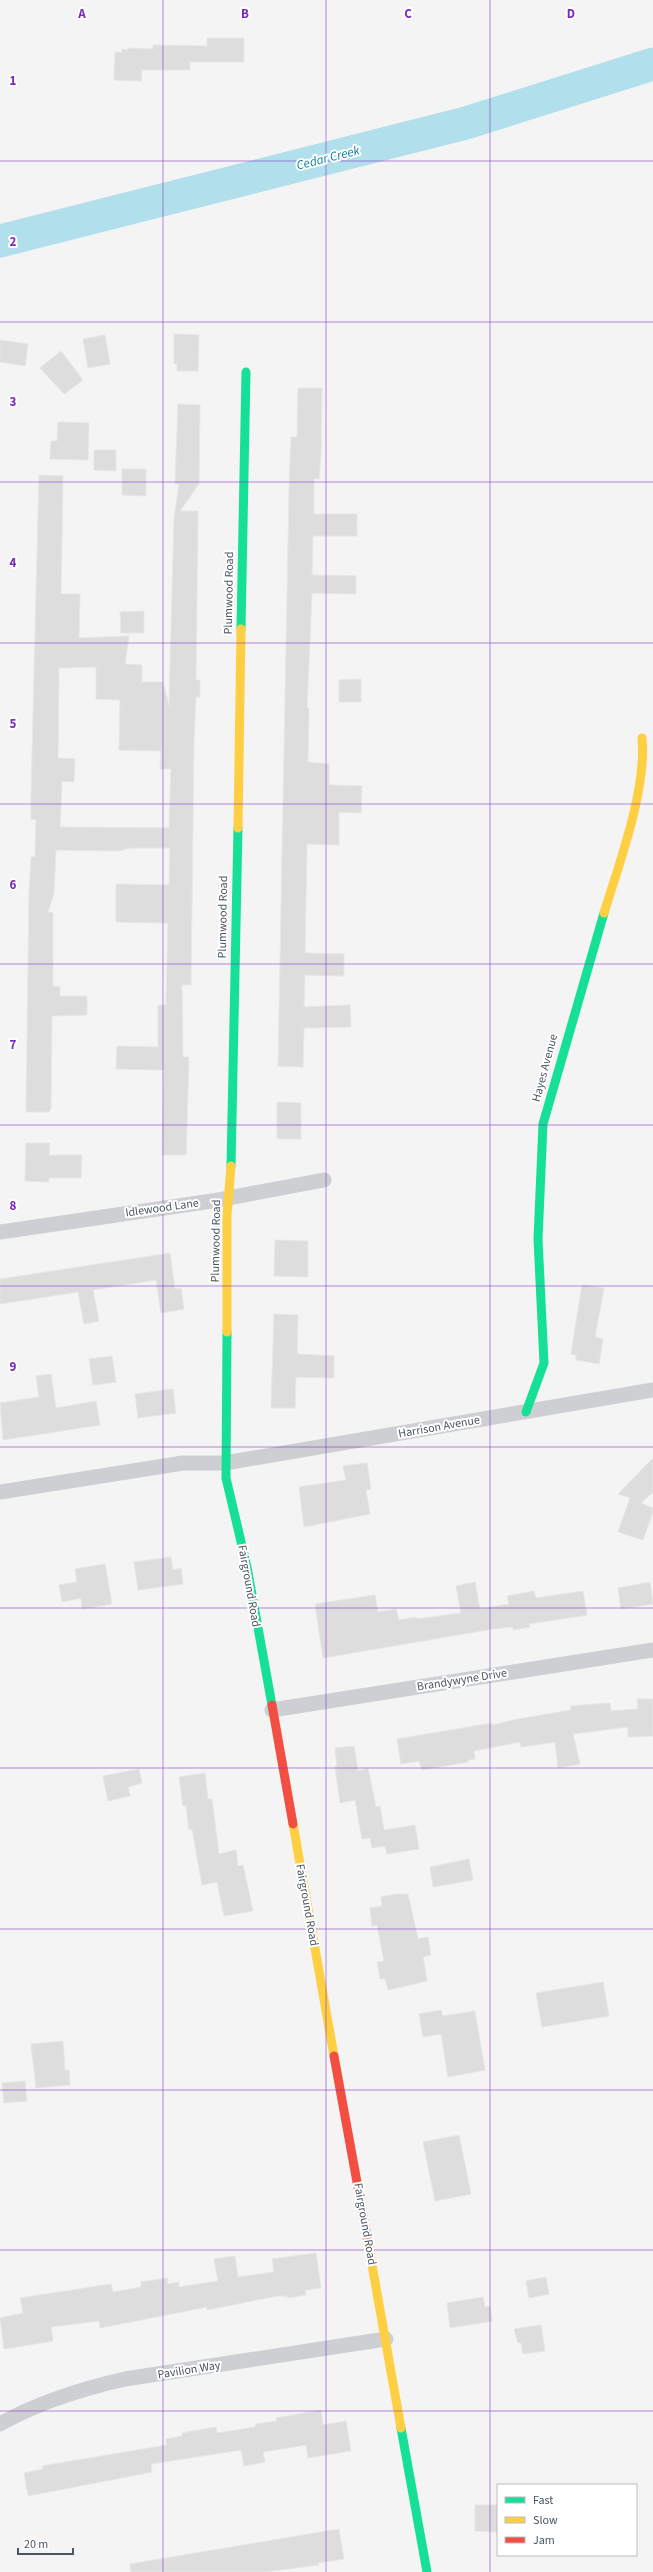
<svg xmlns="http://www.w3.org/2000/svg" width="653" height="2572" font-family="'Source Sans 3',sans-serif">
  <rect width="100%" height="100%" fill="#f4f4f4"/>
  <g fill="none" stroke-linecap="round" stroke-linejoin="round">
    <path stroke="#b1e0ec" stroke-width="33" d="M0 241 466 123 653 64"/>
  </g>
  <path fill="#ddddde" stroke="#e5e6e6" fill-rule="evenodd" d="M207 38H244V62H190V70H142L141 81 114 80 115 52H122V49L128 50V48L153 49V45L207 46Z
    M174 334 199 335 198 371H177V364H174Z
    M105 335 110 364 88 368 83 339Z
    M0 340 28 344 25 366 0 362Z
    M61 351 83 380 64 394 40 368Z
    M298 388H322L321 455 319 479H314V514H357V536H313L312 575 356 576V594L312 593 307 708H309L308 762 329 764V785L362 786 361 813 339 812V845L307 844 305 953 344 954V976L305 975 304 1007 350 1005 351 1027 304 1028 303 1067 278 1066 289 491 291 437H297Z
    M178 404 200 405 199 484 180 511H198L196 680H200V697H196L194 741 191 985H182L183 1057H189L186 1155H162L164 1070 116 1069 117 1046 158 1047V1005H166L168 923 116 922V884L169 885 170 848H131L118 851 56 850 54 893 48 912 53 913V986L60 987V996H87V1015L52 1016 51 1108 49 1112H26L29 892 31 857H35L36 820 31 819V797L39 475 63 476 61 594H80L79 638 129 636 125 664 142 665V682H163L169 706 174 518 179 484H175ZM96 667V699L120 700 119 750 161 751 160 769H171L169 828 60 827 62 781 74 782 75 759 58 758 59 668Z
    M58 422 89 423 88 460 50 459 51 441H57Z
    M94 450H116V471L94 470Z
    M122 469H146V496L122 495Z
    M144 611V633H121L120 612Z
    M361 679V702H339V680Z
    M277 1102 301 1103V1139H277Z
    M26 1143H50L49 1155H82L81 1178H49V1182L25 1181Z
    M275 1240 308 1241V1277L274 1276Z
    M170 1253 175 1289 181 1288 184 1309 161 1313 156 1280 93 1290 99 1321 84 1324 78 1292 0 1304V1279Z
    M582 1285 604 1288 595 1337 603 1339 599 1364 576 1360V1355L571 1354Z
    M274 1314 298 1315 297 1354 334 1356V1378L296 1377 295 1408H271Z
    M112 1356 116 1382 93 1385 89 1359Z
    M51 1374 56 1408 96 1401 100 1425 3 1440 0 1403 39 1397 36 1376Z
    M173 1389 176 1413 138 1418 135 1394Z
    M653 1458V1492L641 1503 653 1508V1512L643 1540 618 1532 630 1498 618 1494Z
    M367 1463 371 1489 366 1490 370 1514 304 1527 299 1487 346 1480 343 1466Z
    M171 1557 173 1570 181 1568 183 1584 138 1590 134 1562Z
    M105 1564 112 1604 82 1609 81 1598 62 1602 59 1585 77 1582 75 1569Z
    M475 1582 480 1609 509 1604 507 1596 534 1591 536 1598 583 1591 587 1615 529 1624 530 1627 513 1630V1627L493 1629 323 1658 315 1604 375 1595 378 1612 396 1609 399 1620 416 1617 417 1619 461 1613 456 1586Z
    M650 1582 653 1604 621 1609 618 1588Z
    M637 1699H653V1736L628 1737V1727L573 1734 580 1764 558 1768 555 1742 521 1747 520 1742 474 1751 475 1759 468 1760V1762L422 1770 419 1761 401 1764 397 1739 492 1723V1725L518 1719 571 1710 570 1706 610 1703 611 1711 638 1709Z
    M354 1746 358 1771 368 1768 376 1807 380 1806 384 1830 415 1825 419 1849 387 1854 385 1846 372 1848 370 1838 362 1839 355 1800 340 1803 335 1766 337 1765 335 1748Z
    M139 1769 142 1783 128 1787 130 1796 108 1801 103 1776Z
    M205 1773 208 1799H212L219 1854 236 1850 238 1866 243 1865 253 1911 224 1916 217 1882 202 1885 192 1829 189 1830 186 1806H183L179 1777Z
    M469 1859 473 1880 433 1887 430 1867Z
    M396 1894H408L418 1939 428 1937 431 1955 423 1957 427 1981 388 1990 385 1979H380L377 1962 384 1961 377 1925 372 1926 370 1908 382 1906 381 1897Z
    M603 1982 609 2016 542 2027 536 1993Z
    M441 2010 443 2016 475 2011 485 2070 448 2077 441 2034 423 2037 419 2014Z
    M63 2041 65 2070H69L70 2085 36 2088 31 2044Z
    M25 2081 27 2101 4 2103 2 2083Z
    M459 2135 471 2194 435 2201 423 2142Z
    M316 2253 321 2288 305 2290 306 2295 288 2298 287 2296H277L207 2310V2307L100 2328 99 2321 51 2327 53 2341 4 2349 0 2318 23 2313 20 2298 111 2284 113 2292 141 2287V2282L168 2278 167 2284 179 2282V2287L218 2281 214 2259 235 2256 238 2277 274 2272 272 2259Z
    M546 2277 549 2294 529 2298 526 2281Z
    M483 2297 485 2307 490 2306 492 2321 450 2328 447 2303Z
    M541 2325 545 2351 523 2354 521 2343H518L514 2329Z
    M321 2410 323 2425 346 2421 351 2451 308 2458 306 2445 263 2452 265 2462 244 2466 241 2450 151 2464 152 2472 28 2496 24 2473 43 2469 42 2466 167 2445 166 2439 182 2436V2433L216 2427 217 2433 255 2427 256 2424 277 2421 276 2418Z
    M475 2505H498V2532L475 2531Z
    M339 2529 344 2559 318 2563 319 2565 265 2572H131L130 2564Z"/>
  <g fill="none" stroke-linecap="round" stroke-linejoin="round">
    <path stroke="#cdcfd2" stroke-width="15" d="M0 1232 212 1201 324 1180
      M0 1492 183 1463H225L653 1390
      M272 1710 653 1650
      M0 2424C39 2402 81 2389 125 2379L386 2339"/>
    <path stroke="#16e098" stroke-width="9" d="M241 629 246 372
      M231 1166 238 828
      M227 1332 226 1478 247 1567 272 1705
      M526 1412 544 1363 538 1239 543 1124 604 913
      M401 2428 427 2572"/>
    <path stroke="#ffcf43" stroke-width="9" d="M238 828 241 629
      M604 913C619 864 647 789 642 738
      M227 1332V1215L231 1166
      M293 1824 334 2056
      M369 2248 401 2428"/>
    <path stroke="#f24e42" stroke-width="9" d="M272 1705 293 1824
      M334 2056 369 2248"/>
  </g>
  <path fill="none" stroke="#7b2cbf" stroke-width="1" stroke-opacity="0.55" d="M163 0V2572M326 0V2572M490 0V2572M0 161H653M0 322H653M0 482H653M0 643H653M0 804H653M0 964H653M0 1125H653M0 1286H653M0 1447H653M0 1608H653M0 1768H653M0 1929H653M0 2090H653M0 2250H653M0 2411H653"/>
  <g text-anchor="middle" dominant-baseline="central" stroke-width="4" stroke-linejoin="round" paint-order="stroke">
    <g font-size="12" fill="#4b5660" stroke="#fff">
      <text transform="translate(229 593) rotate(-89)">Plumwood Road</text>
      <text transform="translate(223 917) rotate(-89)">Plumwood Road</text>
      <text transform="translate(545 1068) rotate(-75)">Hayes Avenue</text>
      <text transform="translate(162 1208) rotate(-8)">Idlewood Lane</text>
      <text transform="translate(216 1241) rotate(-89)">Plumwood Road</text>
      <text transform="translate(439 1427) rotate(-10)">Harrison Avenue</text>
      <text transform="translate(249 1586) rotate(80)">Fairground Road</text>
      <text transform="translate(462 1680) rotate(-9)">Brandywyne Drive</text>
      <text transform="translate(307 1905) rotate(80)">Fairground Road</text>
      <text transform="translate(365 2224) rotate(80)">Fairground Road</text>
      <text transform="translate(189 2370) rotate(-9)">Pavilion Way</text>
    </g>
    <g font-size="13" font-style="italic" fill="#137e9b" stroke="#fff">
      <text transform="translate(328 158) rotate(-14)">Cedar Creek</text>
    </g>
  </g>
  <g font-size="13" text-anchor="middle" font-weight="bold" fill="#7b2cbf" stroke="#fff" stroke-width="4" stroke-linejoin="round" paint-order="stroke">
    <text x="82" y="18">A</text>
    <text x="245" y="18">B</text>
    <text x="408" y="18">C</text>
    <text x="571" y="18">D</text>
    <text x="13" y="85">1</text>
    <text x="13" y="246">2</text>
    <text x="13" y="406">3</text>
    <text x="13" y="567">4</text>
    <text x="13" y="728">5</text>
    <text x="13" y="889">6</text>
    <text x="13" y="1049">7</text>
    <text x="13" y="1210">8</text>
    <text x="13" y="1371">9</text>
  </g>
  <rect x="497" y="2484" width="140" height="72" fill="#ffffff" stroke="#b7bbbf"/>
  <rect x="505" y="2497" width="20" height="6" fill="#16e098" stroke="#b7bbbf"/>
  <text x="533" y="2504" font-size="12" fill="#4b5660">Fast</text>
  <rect x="505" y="2517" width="20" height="6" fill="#ffcf43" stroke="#b7bbbf"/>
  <text x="533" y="2524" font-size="12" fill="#4b5660">Slow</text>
  <rect x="505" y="2537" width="20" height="6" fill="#f24e42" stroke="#b7bbbf"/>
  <text x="533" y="2544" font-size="12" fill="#4b5660">Jam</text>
  <path d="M18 2548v6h55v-6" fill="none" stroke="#4b5660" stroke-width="2"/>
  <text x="24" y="2548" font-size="12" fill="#4b5660" stroke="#ffffff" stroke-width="3" paint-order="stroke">20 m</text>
</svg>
